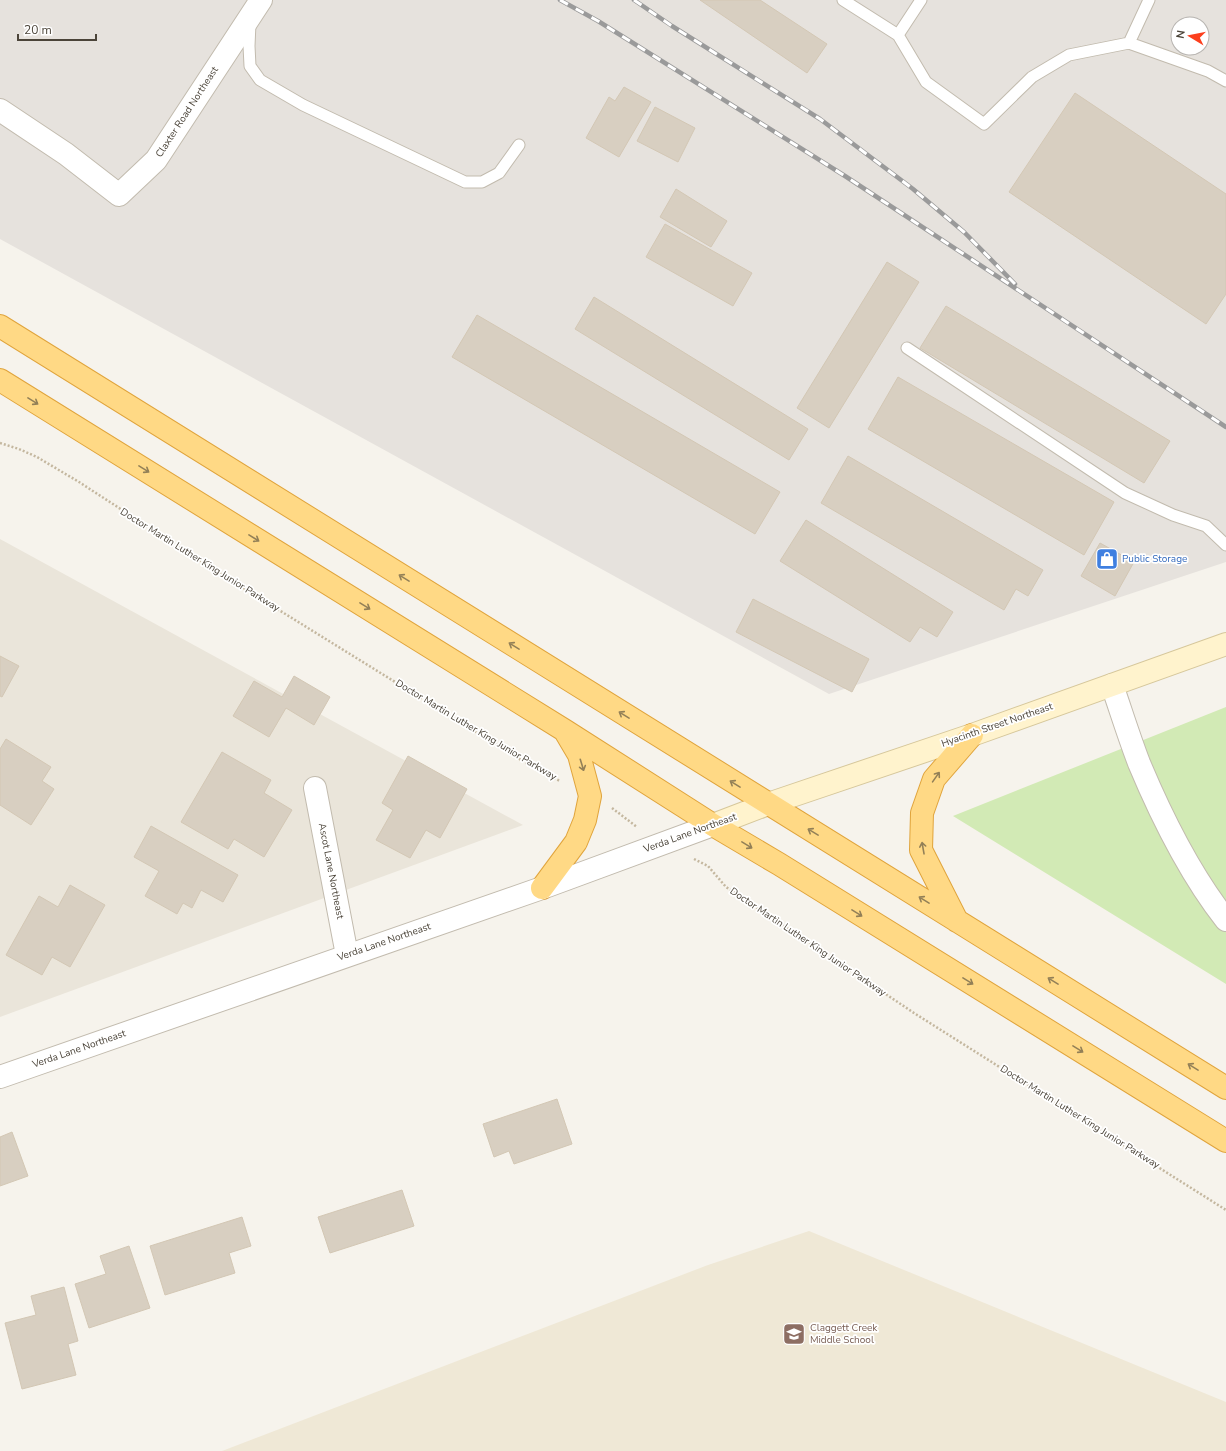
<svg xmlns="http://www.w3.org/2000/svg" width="1226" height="1451" font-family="'Nunito Sans',sans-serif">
  <rect width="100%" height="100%" fill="#f6f3ec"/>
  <path fill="#eae5da" d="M0 539 523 825 0 1017Z"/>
  <path fill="#e6e2dd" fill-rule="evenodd" d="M0 0H1226V562L829 694 0 239ZM1178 24H1202V48H1178Z"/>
  <path fill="#efe8d6" d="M809 1231 1226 1402V1451H222L708 1265Z"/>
  <path fill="#d2eab5" d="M1226 707V984L953 816Z"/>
  <path fill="#d8cfc1" stroke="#d3c7b4" d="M700 0H760L827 44 807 73Z
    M624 87 651 102 619 157 586 138 609 97 615 101Z
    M1075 93 1226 194V294L1206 324 1009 192Z
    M655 107 695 128 678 162 637 141Z
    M676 189 727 221 711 247 660 217Z
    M665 224 752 273 733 306 646 257Z
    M887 262 919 282 829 428 797 408Z
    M594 297 808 429 789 460 575 329Z
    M946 306 1170 441 1144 483 920 348Z
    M477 315 780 492 755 534 452 357Z
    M898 377 1114 502 1084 555 868 429Z
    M848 456 1043 570 1028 596 1016 589 1004 610 821 503Z
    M806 520 953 612 937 637 920 627 910 642 780 561Z
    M1100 543 1134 562 1115 596 1081 576Z
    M753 599 869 659 852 692 736 632Z
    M0 656 19 666 2 697 0 696Z
    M294 676 330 697 314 725 286 708 269 737 233 716 254 681 282 697Z
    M6 739 51 767 42 781 54 789 31 825 0 805V749Z
    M222 752 271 780 264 793 292 810 264 857 234 839 228 849 181 822Z
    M408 756 467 789 440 838 426 830 410 858 376 840 393 810 382 803Z
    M151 826 238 875 223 902 201 890 192 908 183 903 177 914 145 896 159 871 134 857Z
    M70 885 105 905 70 967 52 957 42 975 6 955 39 896 58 907Z
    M557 1099 572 1144 514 1164 509 1151 494 1157 483 1124Z
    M12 1132 28 1176 0 1186V1137Z
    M402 1190 414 1226 330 1253 318 1217Z
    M242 1217 251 1246 229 1253 235 1273 165 1295 150 1246Z
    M129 1246 150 1308 89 1328 75 1284 106 1274 100 1256Z
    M64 1287 78 1341 68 1344 76 1375 22 1389 5 1323 36 1315 31 1296Z"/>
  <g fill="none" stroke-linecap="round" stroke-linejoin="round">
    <g stroke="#c2bbae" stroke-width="13">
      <path id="service" d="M843 0 898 35 921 0
        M250 23 249 46 250 66 260 80 303 105 465 182H482L499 173 519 145
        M898 35 926 82 984 124 1032 77 1069 55 1129 43 1149 0
        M1129 43 1208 71 1226 81
        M907 348 1125 493 1173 515 1206 526 1226 545"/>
    </g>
    <g stroke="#c2bbae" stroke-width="24">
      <path id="minor" d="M0 110 66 154 119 195 156 160 261 0
        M315 788 347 955"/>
    </g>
    <g stroke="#c2bbae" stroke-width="24">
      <path id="tertiary" d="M1112 685C1121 711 1129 737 1139 763 1162 818 1189 873 1226 920
        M0 1077 542 888 713 825"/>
    </g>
    <g stroke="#d6c79b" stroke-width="24">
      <path id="secondary" d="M713 825 768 804 972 735 1226 644"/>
    </g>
    <g stroke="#e0a43c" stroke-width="24">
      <path id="trunk" d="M0 326 1226 1088
        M0 380 564 730 713 825 779 864 1226 1141
        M542 888 576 842 585 820 590 796 579 755 566 733
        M957 921 921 850 922 813 934 779 972 735"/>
    </g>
    <path stroke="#c4b79f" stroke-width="2.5" stroke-dasharray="2 2" stroke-linecap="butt" d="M0 443 19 449 37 457 79 482 224 576 534 768 560 781
      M612 808 637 827
      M694 859 708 866 726 887 914 1013 1226 1210"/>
    <use href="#service" stroke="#fff" stroke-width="11"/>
    <use href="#minor" stroke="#fff" stroke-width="22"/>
    <use href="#tertiary" stroke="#fff" stroke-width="22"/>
    <use href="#secondary" stroke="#fff3cd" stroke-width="22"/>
    <use href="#trunk" stroke="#ffd985" stroke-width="22"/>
    <g stroke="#9a9a9a" stroke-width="4.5">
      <path id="rail" d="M560 0 598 21 845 176 1226 427
        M634 0 672 26 820 119 913 189 964 232 1015 284"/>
    </g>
    <use href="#rail" stroke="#fff" stroke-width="3" stroke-dasharray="9" stroke-linecap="butt"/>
  </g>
  <defs><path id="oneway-shaft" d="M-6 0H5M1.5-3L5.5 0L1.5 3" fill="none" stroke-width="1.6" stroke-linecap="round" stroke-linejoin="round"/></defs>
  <g stroke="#938057">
    <use href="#oneway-shaft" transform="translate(33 401) rotate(32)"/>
    <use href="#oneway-shaft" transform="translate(144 469) rotate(32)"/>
    <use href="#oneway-shaft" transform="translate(254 538) rotate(32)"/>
    <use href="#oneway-shaft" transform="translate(404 578) rotate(-148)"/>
    <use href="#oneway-shaft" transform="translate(365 606) rotate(32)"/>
    <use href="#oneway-shaft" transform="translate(514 646) rotate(-148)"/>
    <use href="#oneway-shaft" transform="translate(624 715) rotate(-148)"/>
    <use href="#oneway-shaft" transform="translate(582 765) rotate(73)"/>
    <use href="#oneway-shaft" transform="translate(936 777) rotate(-55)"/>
    <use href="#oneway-shaft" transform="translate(735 784) rotate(-148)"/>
    <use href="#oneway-shaft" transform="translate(813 832) rotate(-149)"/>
    <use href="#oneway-shaft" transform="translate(747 845) rotate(31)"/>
    <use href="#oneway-shaft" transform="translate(923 848) rotate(-100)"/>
    <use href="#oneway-shaft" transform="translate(924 900) rotate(-148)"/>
    <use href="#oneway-shaft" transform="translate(857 913) rotate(32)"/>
    <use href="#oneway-shaft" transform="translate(968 981) rotate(32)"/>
    <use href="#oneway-shaft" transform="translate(1053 981) rotate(-148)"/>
    <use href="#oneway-shaft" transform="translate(1078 1049) rotate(32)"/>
    <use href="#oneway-shaft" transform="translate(1193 1067) rotate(-148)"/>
  </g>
  <defs>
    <g id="shop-square" transform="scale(1.15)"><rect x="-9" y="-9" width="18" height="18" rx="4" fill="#3f7fe0" stroke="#fff"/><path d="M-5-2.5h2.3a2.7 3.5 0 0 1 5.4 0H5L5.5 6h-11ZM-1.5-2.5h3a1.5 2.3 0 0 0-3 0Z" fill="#fff"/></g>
    <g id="school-square" transform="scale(1.15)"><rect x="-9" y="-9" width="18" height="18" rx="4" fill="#8d6e63" stroke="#fff"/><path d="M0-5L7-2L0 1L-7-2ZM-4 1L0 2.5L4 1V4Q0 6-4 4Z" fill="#fff"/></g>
  </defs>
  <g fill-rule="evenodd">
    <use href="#shop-square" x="1107" y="559"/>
    <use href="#school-square" x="794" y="1334"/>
  </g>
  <g text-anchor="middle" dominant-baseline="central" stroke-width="3.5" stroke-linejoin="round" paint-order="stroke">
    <g font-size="10" fill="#4b4439" stroke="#fff">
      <text transform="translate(187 112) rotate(-57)">Claxter Road Northeast</text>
      <text transform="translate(200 560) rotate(32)">Doctor Martin Luther King Junior Parkway</text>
      <text transform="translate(997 725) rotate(-19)">Hyacinth Street Northeast</text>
      <text transform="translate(476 730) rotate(31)">Doctor Martin Luther King Junior Parkway</text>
      <text transform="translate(690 833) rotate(-20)">Verda Lane Northeast</text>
      <text transform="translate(331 871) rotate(79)">Ascot Lane Northeast</text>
      <text transform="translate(384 942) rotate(-19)">Verda Lane Northeast</text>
      <text transform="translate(808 942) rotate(34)">Doctor Martin Luther King Junior Parkway</text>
      <text transform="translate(79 1049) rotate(-19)">Verda Lane Northeast</text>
      <text transform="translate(1080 1117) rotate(32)">Doctor Martin Luther King Junior Parkway</text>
    </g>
    <g font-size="10" fill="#366cbe" stroke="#fff" text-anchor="start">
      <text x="1122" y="559">Public Storage</text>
    </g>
    <g font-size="10" fill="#785e54" stroke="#fff" text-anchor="start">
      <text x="810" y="1328">Claggett Creek<tspan x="810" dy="12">Middle School</tspan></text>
    </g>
  </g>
  <g transform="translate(1190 36) rotate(280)"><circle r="19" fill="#ffffff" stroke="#b7b4b0"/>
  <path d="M0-3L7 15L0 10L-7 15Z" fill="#fc3f1d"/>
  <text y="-6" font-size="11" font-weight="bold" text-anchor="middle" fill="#4b4439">N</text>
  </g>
  <path d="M18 34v6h78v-6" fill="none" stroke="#4b4439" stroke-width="2"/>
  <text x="24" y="34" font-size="12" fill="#4b4439" stroke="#ffffff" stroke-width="3" paint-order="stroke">20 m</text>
</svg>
